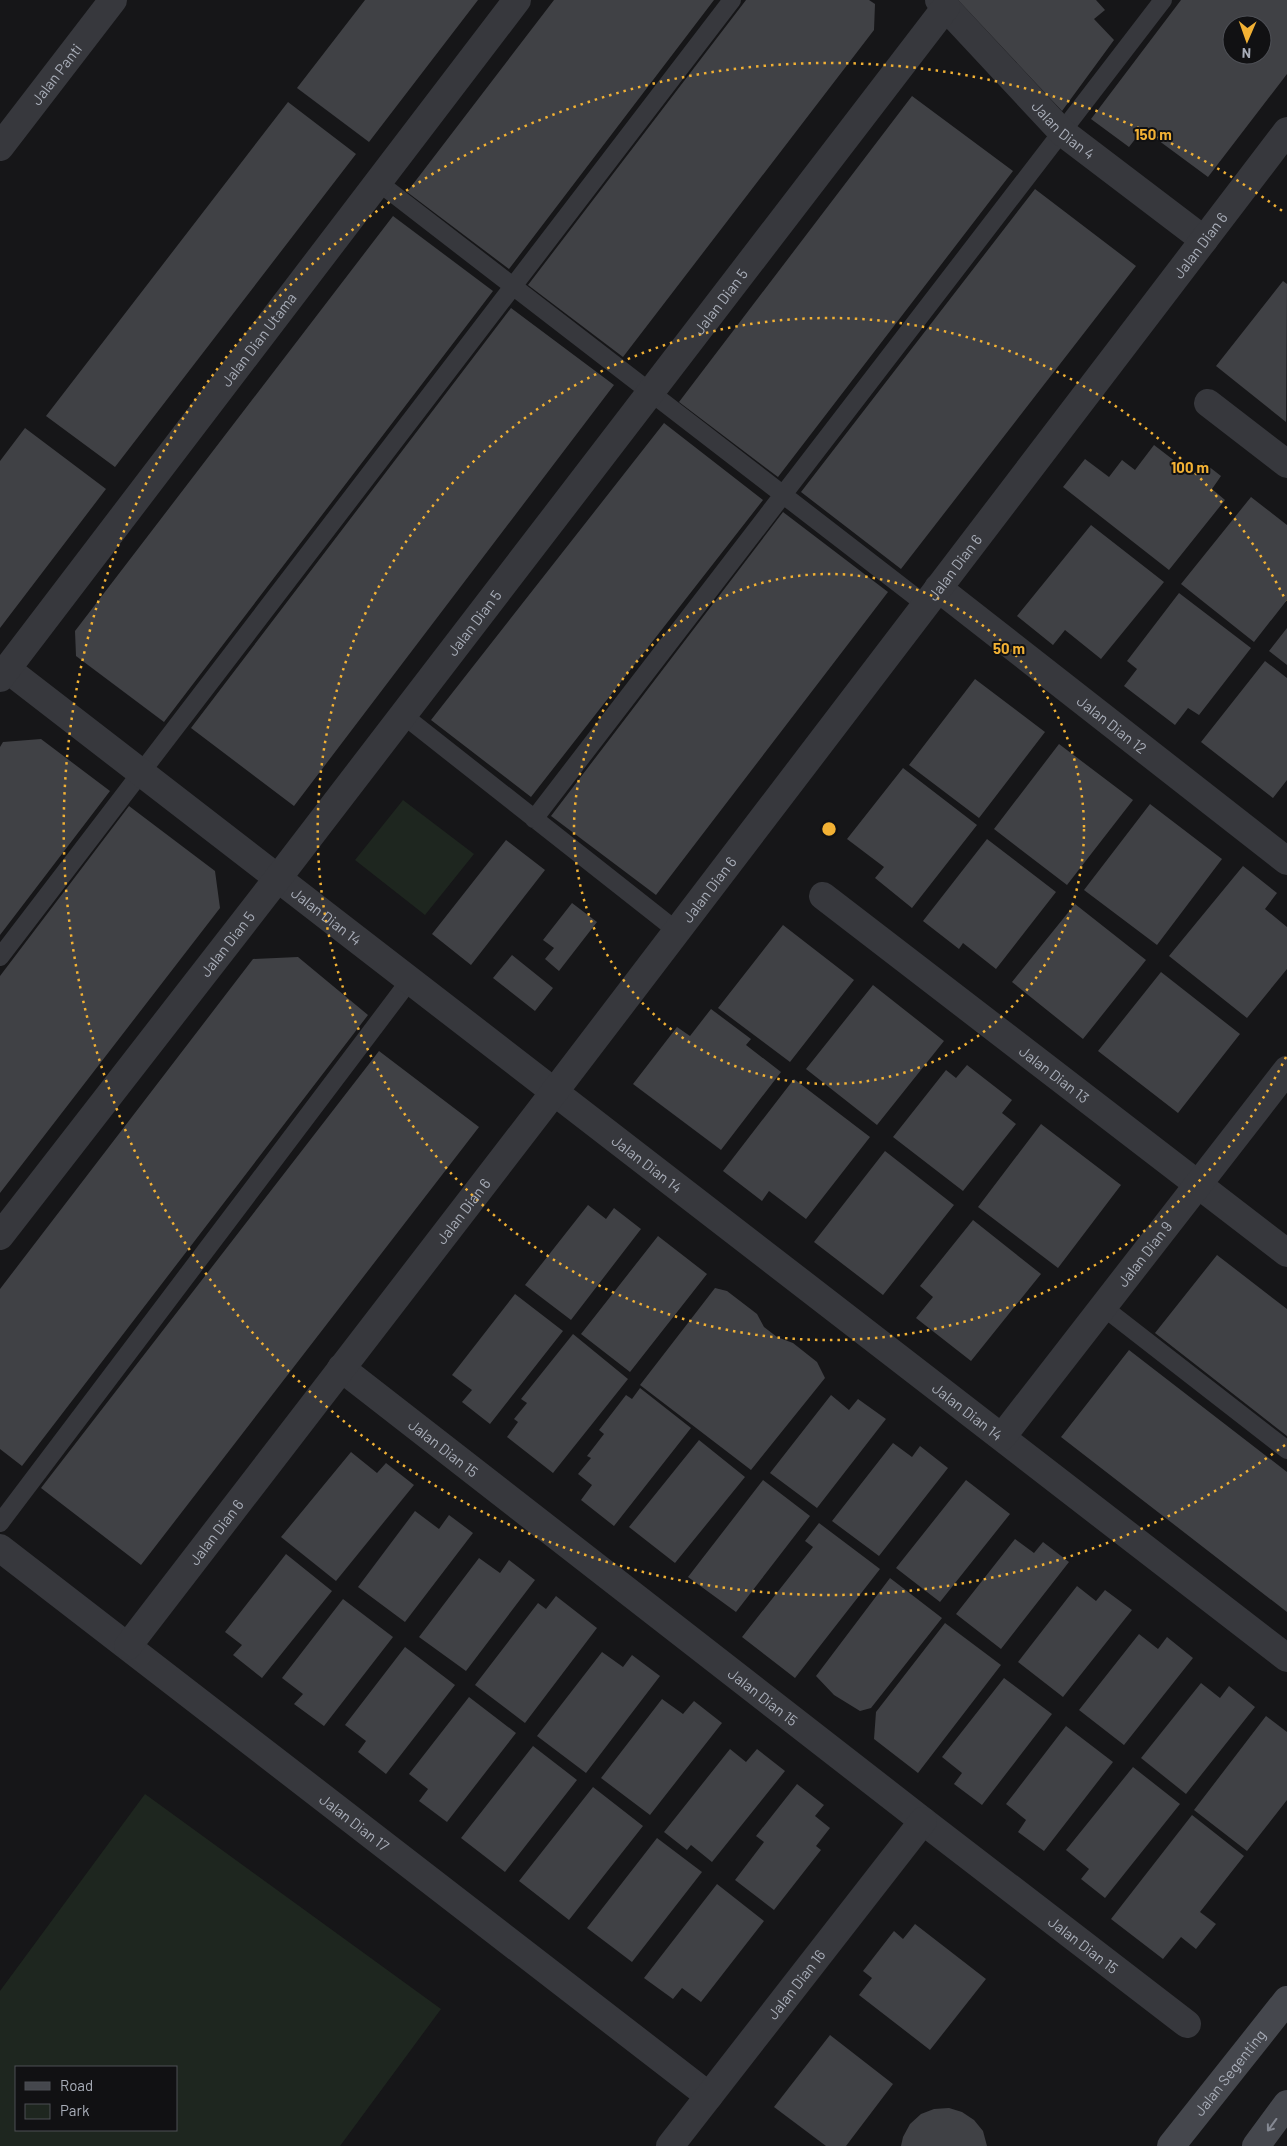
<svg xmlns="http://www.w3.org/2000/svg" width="1287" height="2146" font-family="Barlow,sans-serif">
  <rect width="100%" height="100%" fill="#161618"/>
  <path fill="#1e261f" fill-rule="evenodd" d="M403 800 474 854 425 915 355 860Z
    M145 1794 441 2009 340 2146H0V1991ZM16 2067H176V2130H16Z"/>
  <path fill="#404145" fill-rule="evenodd" d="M365 0H478L369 142 297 88Z
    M554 0H714L509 269 407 192Z
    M746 0H869L875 4 874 30 623 357 528 285Z
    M958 0H1096L1105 10 1094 19 1114 40 1062 111Z
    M1181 0H1287V74L1208 177 1143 129 1129 147 1091 119ZM1232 25H1262V55H1232Z
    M912 96 1013 171 778 477 679 402Z
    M288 102 356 154 115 467 46 416Z
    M1035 189 1136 266 901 569 801 492Z
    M393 216 493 291 164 722 76 656 75 631Z
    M1283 281 1287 284 1286 422 1216 366Z
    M511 308 614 385 294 806 191 728Z
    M664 423 763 500 531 797 431 720Z
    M25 428 106 489 0 628V461Z
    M1154 445 1193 475 1203 462 1221 476 1212 489 1225 500 1169 570 1063 487 1085 459 1109 477 1122 460 1135 470Z
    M1251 497 1287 525V600L1254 642 1181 584Z
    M783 512 888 592 656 895 551 816Z
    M1091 525 1164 582 1101 659 1065 630 1053 645 1017 616Z
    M1179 593 1251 648 1199 715 1188 708 1175 725 1124 686 1137 669 1127 661Z
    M1287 628V665L1269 651Z
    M1265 661 1287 678V780L1273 798 1201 742Z
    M975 679 1045 732 979 818 909 765Z
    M41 739 110 791 0 935V747L3 742Z
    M1059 744 1133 800 1067 885 994 829Z
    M903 768 977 825 912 908 875 878 884 867 847 839Z
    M1150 804 1222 859 1157 945 1084 890Z
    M129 806 215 871 220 908 0 1193V976Z
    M987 839 1056 892 996 969 963 943 959 949 923 921Z
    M506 840 545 870 471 965 432 934Z
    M1243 866 1277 893 1265 909 1287 927V969L1247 1018 1169 956Z
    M572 903 597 922 559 971 545 959 554 948 543 940Z
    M1075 904 1146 960 1083 1039 1012 982Z
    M783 925 854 980 790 1062 718 1008Z
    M512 955 553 988 535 1011 493 978Z
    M298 957 368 1015 22 1466 0 1449V1289L253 959Z
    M1161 972 1240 1034 1178 1113 1098 1051Z
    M873 985 944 1041 877 1125 806 1069Z
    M711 1009 751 1039 746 1045 781 1072 721 1150 633 1084 677 1027 690 1036Z
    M379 1051 479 1127 141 1565 41 1488Z
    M967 1065 1012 1100 1002 1113 1016 1124 963 1191 893 1137 946 1070 956 1078Z
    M794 1079 870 1137 806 1219 769 1191 762 1201 723 1171Z
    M1041 1124 1121 1185 1058 1268 978 1207Z
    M885 1151 954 1205 883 1295 814 1242Z
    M588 1205 606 1219 614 1208 641 1229 571 1320 525 1285Z
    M973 1220 1041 1274 971 1361 916 1318 933 1297 920 1286Z
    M658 1236 707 1274 630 1372 581 1334Z
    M1217 1255 1287 1309V1436L1155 1333Z
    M715 1288 727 1291 757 1314 764 1327 777 1337 793 1343 817 1362 825 1378 751 1470 640 1385Z
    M515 1294 563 1331 490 1424 462 1402 472 1390 452 1375Z
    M573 1334 628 1379 553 1473 507 1437 518 1422 514 1419 527 1403 521 1399Z
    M1129 1350 1287 1472V1612L1061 1437Z
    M640 1388 691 1428 614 1526 581 1500 592 1485 578 1474 591 1458 587 1456 604 1434 599 1430 626 1395 632 1399Z
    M831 1395 849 1410 858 1399 886 1419 817 1508 770 1473Z
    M699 1440 745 1477 675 1563 629 1527Z
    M893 1443 912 1457 920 1446 948 1468 879 1556 832 1521Z
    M351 1452 377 1473 386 1463 414 1485 336 1581 281 1537Z
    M763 1480 810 1516 736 1612 688 1577Z
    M966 1480 1010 1514 940 1602 896 1568Z
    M415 1511 439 1529 449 1515 473 1533 405 1622 358 1587Z
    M819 1523 880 1569 795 1678 742 1637 813 1547 805 1541Z
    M1015 1539 1034 1553 1043 1542 1069 1562 1001 1649 956 1614Z
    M286 1554 332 1591 262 1678 233 1655 242 1645 225 1632Z
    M479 1558 500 1573 509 1560 535 1580 466 1671 419 1637Z
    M890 1578 942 1618 871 1708 860 1711 834 1695 816 1676Z
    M1077 1586 1096 1601 1105 1590 1132 1610 1063 1697 1018 1662Z
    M556 1596 597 1628 525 1723 475 1685 538 1603 546 1609Z
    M343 1599 393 1637 324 1726 294 1704 303 1694 282 1678Z
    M945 1623 1001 1665 918 1773 874 1739 876 1712Z
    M1139 1634 1158 1649 1167 1637 1193 1658 1124 1745 1079 1710Z
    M405 1647 455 1685 386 1774 358 1752 366 1741 345 1725Z
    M602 1652 623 1667 632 1655 660 1676 586 1773 537 1736Z
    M1004 1678 1052 1714 982 1805 954 1784 962 1773 942 1757Z
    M1201 1683 1220 1698 1229 1686 1255 1707 1186 1794 1141 1758Z
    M469 1697 516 1733 447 1822 419 1801 428 1789 409 1774Z
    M662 1699 683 1714 694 1701 722 1723 650 1815 601 1778Z
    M1266 1716 1287 1732V1800L1247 1851 1194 1810Z
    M1066 1726 1113 1762 1044 1851 1018 1832 1026 1820 1006 1804Z
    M533 1746 577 1780 505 1872 461 1838Z
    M730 1749 746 1762 757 1749 785 1771 712 1862 691 1845 687 1850 664 1832Z
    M1133 1767 1180 1804 1105 1898 1081 1879 1089 1869 1066 1850Z
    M797 1784 824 1805 815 1816 830 1828 816 1846 821 1850 774 1910 735 1880 764 1842 756 1836Z
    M593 1787 643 1826 569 1920 519 1881Z
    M1192 1815 1244 1856 1200 1912 1216 1924 1196 1949 1181 1937 1163 1959 1111 1919Z
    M657 1838 702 1872 632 1962 587 1928Z
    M717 1884 764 1921 701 2002 682 1988 673 1999 644 1978Z
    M915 1924 986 1979 930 2050 859 1995 872 1978 863 1971 894 1931 903 1939Z
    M830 2035 893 2084 846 2146H826L774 2107Z
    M949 2108 962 2112 974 2120 983 2131 987 2146H901L903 2137 910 2124 921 2114 934 2109Z"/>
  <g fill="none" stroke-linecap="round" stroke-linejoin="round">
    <path stroke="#37383d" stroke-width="18" d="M378 182 926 605
      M403 715 677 931
      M534 819 1163 0
      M0 957 732 0
      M1103 1307 1287 1450
      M0 1523 410 980"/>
    <g stroke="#37383d" stroke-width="28">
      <path id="s1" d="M939 0 1062 132 1204 240"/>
      <path id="s2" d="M0 147 113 0"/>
      <path d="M1208 403 1287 464"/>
      <path id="s3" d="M938 588 1287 861"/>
      <path id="s4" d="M7 669 1287 1658"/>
      <path id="s5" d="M0 678 517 0"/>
      <path id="s6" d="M823 896 1287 1253"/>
      <path id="s7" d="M0 1236 278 878 946 7"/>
      <path id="s8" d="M341 1368 923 1821 1187 2024"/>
      <path id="s9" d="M1002 1437 1287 1070"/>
      <path id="s10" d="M0 1548 709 2096"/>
      <path id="s11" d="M128 1646 555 1091 1287 131"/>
      <path id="s12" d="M670 2146 923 1821"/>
    </g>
    <g stroke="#45474d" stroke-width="28">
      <path id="s13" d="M1171 2146 1287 2000"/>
      <path d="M1256 2146 1287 2104"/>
    </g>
  </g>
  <defs><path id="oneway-shaft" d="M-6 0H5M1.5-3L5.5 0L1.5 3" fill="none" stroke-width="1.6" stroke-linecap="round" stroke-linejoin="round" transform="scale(1.25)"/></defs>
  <use stroke="#858993" href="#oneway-shaft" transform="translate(1272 2125) rotate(126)"/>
  <g fill="none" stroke="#f2b134" stroke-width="2.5" stroke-dasharray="2.5 5">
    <circle cx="829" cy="829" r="255"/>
    <path d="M1286 1057A511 511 0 1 1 1286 601"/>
    <path d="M1285 1445A766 766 0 1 1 1285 213"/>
  </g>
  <g text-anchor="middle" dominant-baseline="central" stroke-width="4" stroke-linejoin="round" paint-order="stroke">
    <g font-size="15" fill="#a8adb8" stroke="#111113">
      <text stroke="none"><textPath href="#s2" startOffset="92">Jalan Panti</textPath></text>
      <text stroke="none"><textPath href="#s1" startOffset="180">Jalan Dian 4</textPath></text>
      <text stroke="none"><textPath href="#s11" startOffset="1764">Jalan Dian 6</textPath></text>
      <text stroke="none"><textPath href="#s7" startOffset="1180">Jalan Dian 5</textPath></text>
      <text stroke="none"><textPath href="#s5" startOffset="426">Jalan Dian Utama</textPath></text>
      <text stroke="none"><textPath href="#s11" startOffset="1359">Jalan Dian 6</textPath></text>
      <text stroke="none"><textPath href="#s7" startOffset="775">Jalan Dian 5</textPath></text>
      <text stroke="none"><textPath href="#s3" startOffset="221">Jalan Dian 12</textPath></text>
      <text stroke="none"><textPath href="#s11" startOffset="954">Jalan Dian 6</textPath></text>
      <text stroke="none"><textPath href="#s4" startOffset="404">Jalan Dian 14</textPath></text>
      <text stroke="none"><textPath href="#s7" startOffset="370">Jalan Dian 5</textPath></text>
      <text stroke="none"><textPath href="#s6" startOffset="292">Jalan Dian 13</textPath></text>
      <text stroke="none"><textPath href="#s4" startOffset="809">Jalan Dian 14</textPath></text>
      <text stroke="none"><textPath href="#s11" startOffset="549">Jalan Dian 6</textPath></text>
      <text stroke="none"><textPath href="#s9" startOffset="232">Jalan Dian 9</textPath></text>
      <text stroke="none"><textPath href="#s4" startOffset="1214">Jalan Dian 14</textPath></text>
      <text stroke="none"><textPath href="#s8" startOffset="130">Jalan Dian 15</textPath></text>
      <text stroke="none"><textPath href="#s11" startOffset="144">Jalan Dian 6</textPath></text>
      <text stroke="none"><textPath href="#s8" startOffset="535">Jalan Dian 15</textPath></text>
      <text stroke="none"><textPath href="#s10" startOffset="448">Jalan Dian 17</textPath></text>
      <text stroke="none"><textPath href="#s8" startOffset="940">Jalan Dian 15</textPath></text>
      <text stroke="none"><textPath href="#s12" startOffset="205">Jalan Dian 16</textPath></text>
      <text stroke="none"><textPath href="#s13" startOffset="94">Jalan Segenting</textPath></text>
    </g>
  </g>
  <circle cx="829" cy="829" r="8" fill="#f2b134" stroke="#111113" stroke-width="2.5"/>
  <g font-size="15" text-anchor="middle" font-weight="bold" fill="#f2b134" stroke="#111113" stroke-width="4" stroke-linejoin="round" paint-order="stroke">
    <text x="1153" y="140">150 m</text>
    <text x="1190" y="473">100 m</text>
    <text x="1009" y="654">50 m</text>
  </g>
  <rect x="15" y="2066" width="162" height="65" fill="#111113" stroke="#4d4f55"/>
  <rect x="25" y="2082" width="25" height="8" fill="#45474d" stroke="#4d4f55"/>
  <text x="60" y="2091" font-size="15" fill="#a8adb8">Road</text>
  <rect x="25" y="2104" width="25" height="15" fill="#1e261f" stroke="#4d4f55"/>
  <text x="60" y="2116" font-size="15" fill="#a8adb8">Park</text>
  <g transform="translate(1247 40) rotate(182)"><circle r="24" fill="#111113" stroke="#4d4f55"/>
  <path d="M0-4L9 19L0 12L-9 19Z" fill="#f2b134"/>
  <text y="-8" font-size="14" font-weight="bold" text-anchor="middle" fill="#a8adb8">N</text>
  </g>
</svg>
